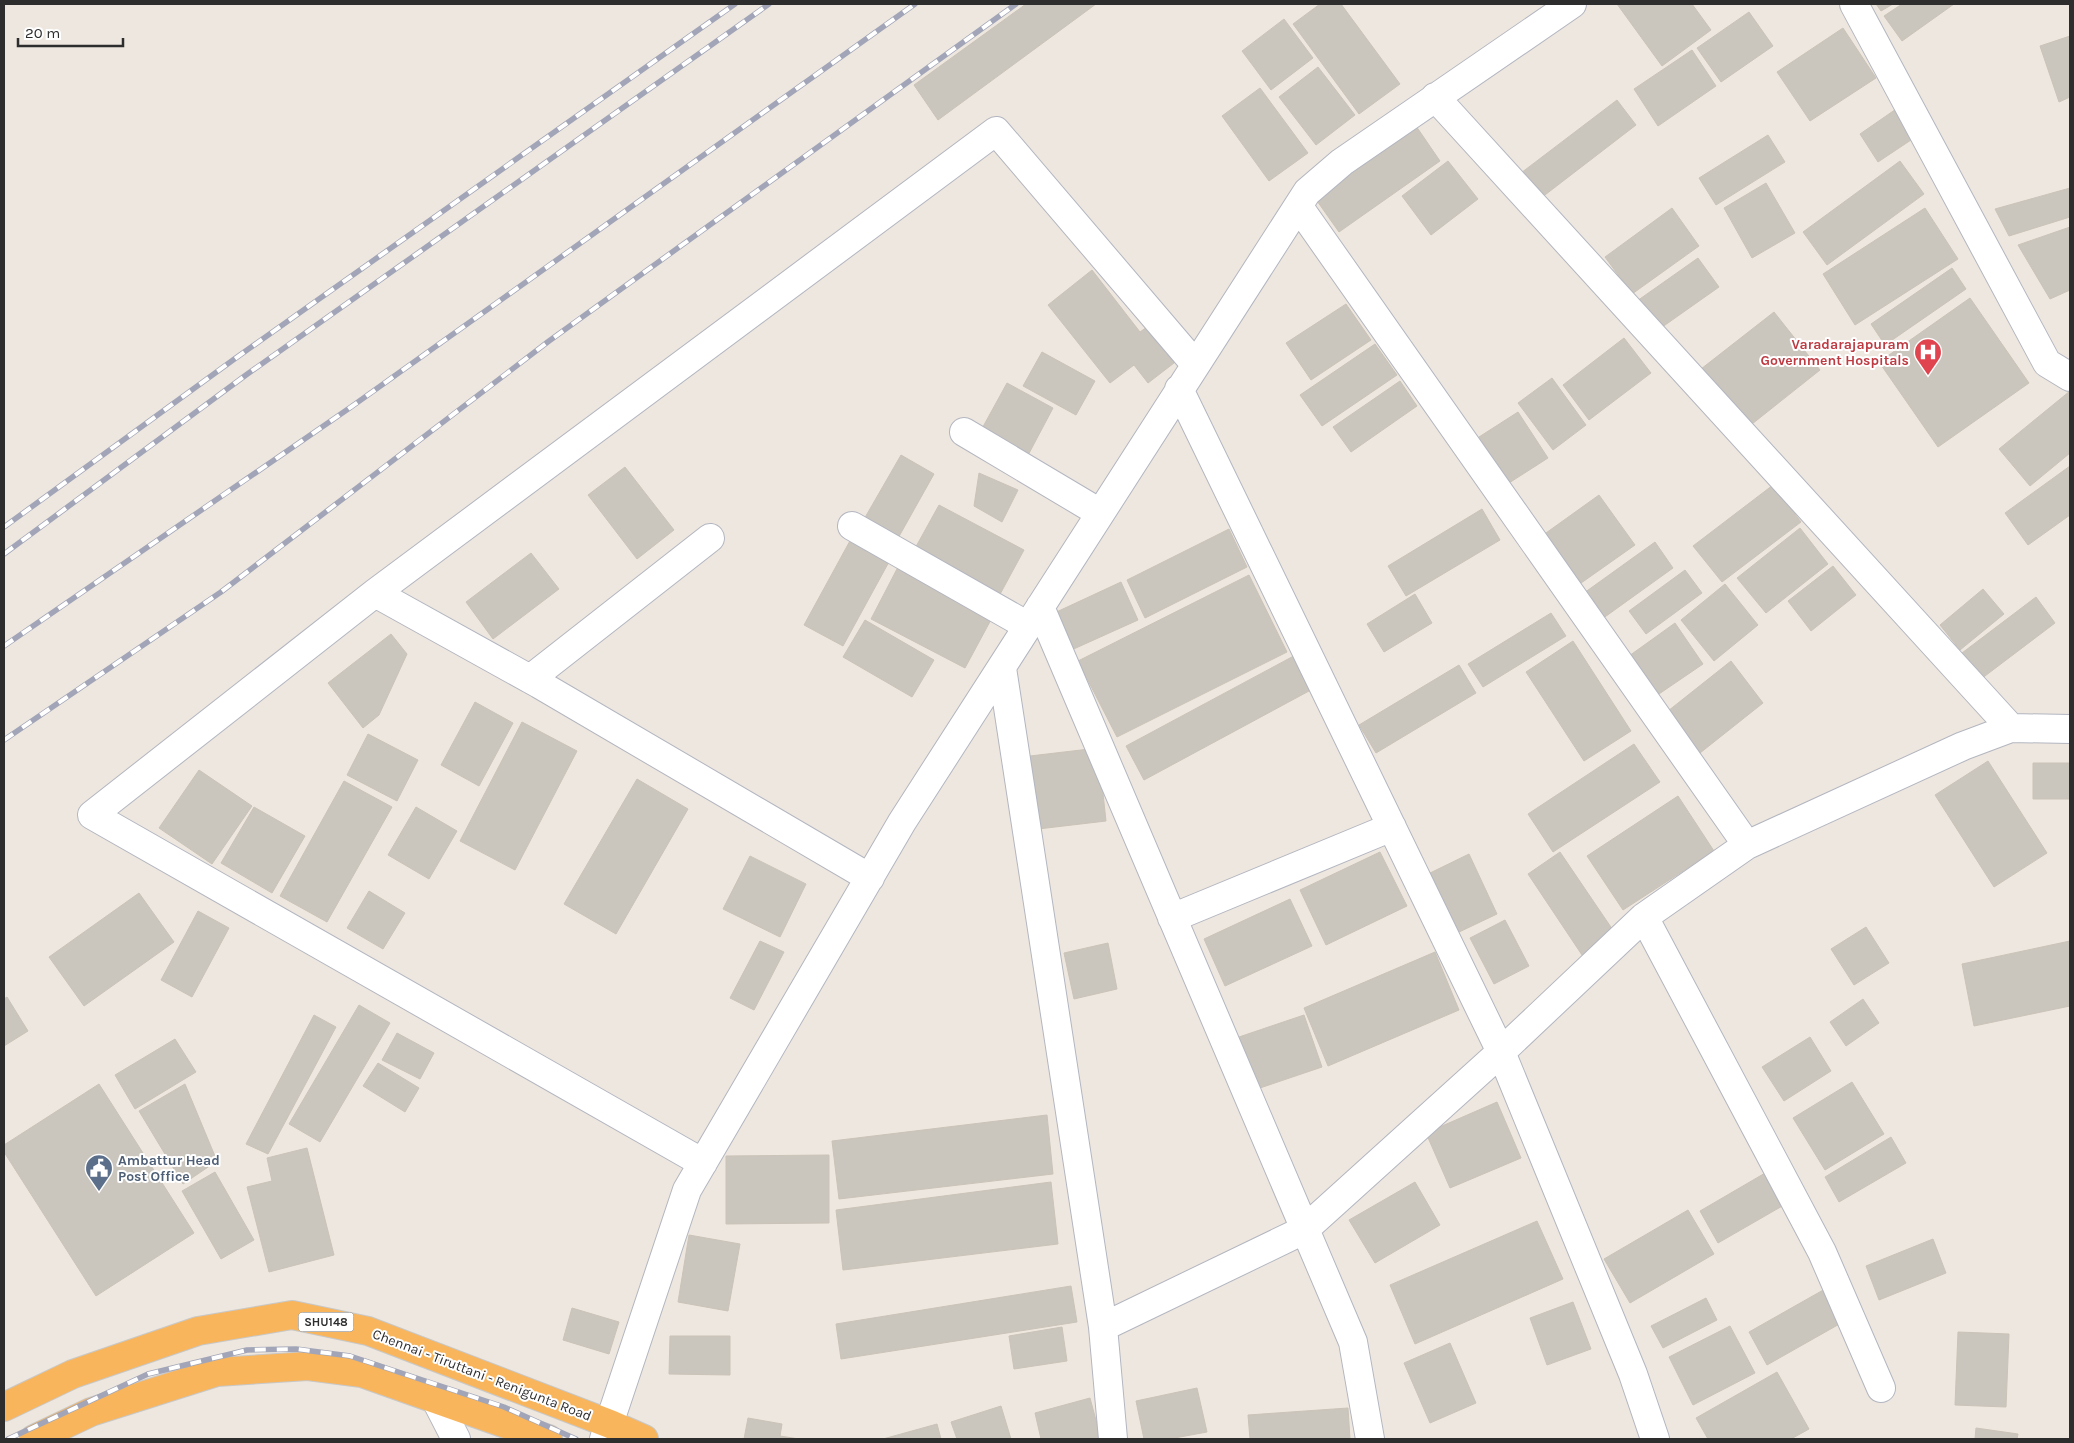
<svg xmlns="http://www.w3.org/2000/svg" width="2074" height="1443" font-family="Karla,sans-serif">
  <rect width="100%" height="100%" fill="#eee7df"/>
  <path fill="#cac5bd" stroke="#cac3b8" d="M1026 4H1096L938 120 914 85Z
    M1320 4H1341L1400 84 1359 114 1293 24Z
    M1617 4H1692L1711 30 1662 66Z
    M1876 4H1893L1881 11Z
    M1902 4H1954L1902 41 1884 16Z
    M1749 12 1773 46 1721 82 1697 48Z
    M1284 19 1313 58 1271 90 1242 51Z
    M1843 28 1876 78 1810 121 1777 72Z
    M2070 36V97L2059 102 2040 46Z
    M1692 50 1716 86 1658 126 1634 89Z
    M1318 67 1355 115 1316 145 1279 97Z
    M1260 88 1308 153 1269 181 1222 116Z
    M1617 100 1636 125 1541 198 1521 173Z
    M1899 107 1917 136 1878 162 1860 134Z
    M1416 126 1440 161 1339 232 1315 198Z
    M1768 135 1785 162 1716 205 1699 178Z
    M1448 161 1478 199 1431 235 1402 196Z
    M1900 161 1924 194 1827 265 1803 232Z
    M1766 183 1795 233 1752 258 1724 208Z
    M2070 188V217L2009 236 1995 209Z
    M1672 208 1699 246 1632 294 1605 257Z
    M1925 208 1958 259 1855 325 1823 274Z
    M2070 227V290L2050 299 2018 245Z
    M1698 258 1719 287 1658 330 1637 301Z
    M1952 268 1966 289 1885 345 1871 324Z
    M1092 270 1140 332 1147 327 1174 363 1148 383 1134 365 1110 383 1048 305Z
    M1970 298 2029 383 1938 447 1879 362Z
    M1346 304 1371 340 1311 380 1286 343Z
    M1774 312 1820 370 1747 428 1701 369Z
    M1624 338 1651 373 1589 420 1563 385Z
    M1375 344 1397 375 1322 426 1300 395Z
    M1042 352 1095 381 1076 415 1023 386Z
    M1552 378 1586 425 1553 450 1518 403Z
    M1400 381 1417 406 1351 452 1333 427Z
    M1007 383 1053 408 1026 459 979 434Z
    M2070 391V453L2030 486 1999 449Z
    M1518 412 1548 458 1509 483 1479 437Z
    M901 455 934 474 897 540 863 521Z
    M2070 466V515L2028 545 2005 513Z
    M625 467 674 530 637 559 588 495Z
    M979 473 1018 490 1002 522 974 506Z
    M1773 485 1801 522 1722 582 1693 546Z
    M1599 495 1635 545 1574 588 1539 538Z
    M939 505 1024 550 998 598 913 552Z
    M1482 509 1500 540 1406 596 1388 566Z
    M1800 528 1828 564 1766 613 1737 578Z
    M1229 529 1247 567 1145 618 1127 580Z
    M851 539 890 560 843 646 804 625Z
    M1655 542 1673 568 1602 619 1584 593Z
    M531 553 559 589 493 639 466 602Z
    M1833 566 1856 595 1811 631 1788 601Z
    M898 567 993 616 965 668 871 619Z
    M1685 570 1702 593 1646 634 1629 611Z
    M1249 575 1287 652 1117 737 1078 661Z
    M1121 582 1138 620 1067 652 1050 615Z
    M1725 584 1758 625 1714 661 1681 620Z
    M1983 589 2004 614 1960 650 1940 625Z
    M1415 594 1432 623 1384 652 1367 624Z
    M2036 597 2055 623 1981 679 1962 653Z
    M1551 613 1566 636 1483 687 1468 664Z
    M865 620 934 660 912 697 843 657Z
    M1675 623 1703 664 1656 696 1629 656Z
    M391 634 407 654 379 715 363 728 328 683Z
    M1573 641 1631 731 1584 761 1526 672Z
    M1303 651 1322 684 1144 780 1126 746Z
    M1731 661 1763 703 1700 753 1668 711Z
    M1459 665 1476 693 1376 753 1359 725Z
    M475 702 513 723 479 786 441 765Z
    M522 722 577 751 515 870 460 841Z
    M368 734 418 760 397 801 347 775Z
    M1634 744 1660 782 1553 852 1528 814Z
    M1098 748 1106 821 1038 829 1030 756Z
    M1988 761 2047 853 1994 887 1935 795Z
    M2033 763H2070V799H2033Z
    M199 770 252 806 212 864 159 828Z
    M637 779 688 809 616 934 564 904Z
    M344 781 392 807 327 922 280 896Z
    M1678 796 1714 851 1623 910 1587 856Z
    M254 807 305 836 272 893 221 863Z
    M416 807 457 831 429 879 388 855Z
    M1380 852 1407 906 1326 945 1300 890Z
    M1560 852 1619 939 1586 961 1528 874Z
    M1469 854 1497 914 1457 933 1428 874Z
    M750 856 806 884 780 937 723 909Z
    M369 891 405 913 383 949 347 928Z
    M139 893 174 942 84 1006 49 957Z
    M1290 899 1312 946 1225 986 1204 939Z
    M198 911 229 928 192 997 161 980Z
    M1505 920 1529 966 1494 984 1470 938Z
    M1866 927 1889 963 1854 985 1831 949Z
    M760 941 784 952 754 1010 730 998Z
    M2070 941V1006L1974 1026 1962 964Z
    M1108 943 1117 989 1074 999 1064 953Z
    M1435 952 1459 1010 1328 1066 1304 1008Z
    M7 997 28 1031 4 1046V999Z
    M1863 999 1879 1023 1846 1046 1830 1022Z
    M359 1005 390 1023 320 1142 289 1124Z
    M314 1015 336 1027 268 1154 246 1144Z
    M1304 1015 1322 1067 1257 1089 1239 1037Z
    M397 1033 434 1053 420 1079 382 1060Z
    M1810 1037 1831 1071 1784 1101 1762 1067Z
    M175 1039 196 1072 135 1109 115 1075Z
    M378 1063 419 1088 405 1112 363 1086Z
    M1852 1082 1884 1134 1825 1170 1793 1118Z
    M99 1084 194 1233 96 1296 4 1152V1145Z
    M185 1084 217 1161 183 1184 139 1111Z
    M1497 1102 1521 1158 1450 1188 1426 1133Z
    M1047 1115 1053 1174 839 1199 832 1141Z
    M1891 1137 1906 1163 1839 1202 1825 1177Z
    M307 1148 334 1255 269 1272 247 1187 272 1181 267 1158Z
    M829 1155V1223L726 1224V1156Z
    M1772 1169 1791 1201 1718 1243 1700 1211Z
    M215 1172 254 1240 221 1259 182 1191Z
    M1051 1182 1058 1244 843 1270 836 1210Z
    M1415 1182 1440 1225 1375 1263 1349 1220Z
    M1688 1210 1714 1254 1630 1303 1604 1259Z
    M1537 1221 1563 1279 1415 1344 1390 1285Z
    M689 1235 740 1244 728 1311 678 1302Z
    M1933 1239 1946 1273 1879 1300 1866 1266Z
    M1071 1286 1077 1322 841 1359 836 1324Z
    M1825 1289 1843 1322 1767 1365 1749 1332Z
    M1706 1298 1717 1320 1663 1348 1651 1326Z
    M1573 1302 1591 1349 1547 1365 1530 1318Z
    M572 1308 619 1322 609 1354 563 1340Z
    M1730 1326 1755 1373 1693 1405 1669 1357Z
    M1062 1327 1067 1361 1014 1369 1009 1336Z
    M1958 1332 2009 1334 2006 1407 1955 1405Z
    M670 1336H730V1375L669 1374Z
    M1450 1343 1476 1403 1430 1423 1404 1363Z
    M1777 1372 1809 1429 1791 1439H1708L1696 1418Z
    M1197 1388 1207 1432 1169 1439H1144L1136 1401Z
    M1090 1398 1101 1439H1041L1035 1413Z
    M1001 1406 1011 1439H957L951 1422Z
    M1348 1408 1350 1439H1250L1248 1415Z
    M748 1418 782 1424 780 1436 799 1439H744Z
    M937 1424 941 1439H883Z
    M1976 1428 2018 1434 2017 1439H1975Z"/>
  <g fill="none" stroke-linecap="round" stroke-linejoin="round">
    <g stroke="#b3b6c0" stroke-width="30">
      <path id="minor" d="M1854 4 2047 363 2070 377
        M1435 97 2011 728
        M1299 207 1747 845
        M1179 389 1501 1052 1633 1374 1655 1439
        M964 432 1100 513
        M852 526 1028 626
        M375 593 92 815 703 1163
        M1040 607 1353 1342 1370 1439
        M1002 668 1103 1327 1113 1439
        M530 679 710 538
        M870 878 539 684 375 593 996 131 1195 364
        M1644 917 1822 1252 1881 1388
        M1172 918 1392 827
        M1103 1327 1304 1230 1501 1052 1644 917 1747 845 1963 746 2011 728 2070 729
        M436 1400 456 1439
        M604 1439 687 1190 902 822 1307 192 1342 162 1572 4"/>
    </g>
    <g stroke="#c8c8c8" stroke-width="30">
      <path id="trunk" d="M4 1407 73 1374 198 1331 292 1315 368 1331 610 1424 644 1439
        M34 1439 91 1412 217 1372 308 1366 362 1373 548 1439"/>
    </g>
    <use href="#minor" stroke="#fff" stroke-width="28"/>
    <use href="#trunk" stroke="#f9b55c" stroke-width="28"/>
    <g stroke="#a1a5b7" stroke-width="5.5">
      <path id="rail" d="M4 527 233 360 735 4
        M4 554 246 375 769 4
        M4 646 351 407 915 4
        M4 740 221 592 549 341 1016 4
        M8 1439 148 1374 247 1350 296 1349 350 1356 504 1407 576 1439"/>
    </g>
    <use href="#rail" stroke="#fff" stroke-width="4" stroke-dasharray="11" stroke-linecap="butt"/>
  </g>
  <defs>
    <g id="hospital-pin" transform="scale(1.4375)"><path d="M0 17L-7.5 6A9.5 9.5 0 1 1 7.5 6Z" fill="#e0444e" stroke="#fff"/><path d="M-5-5h3v3.5h4V-5h3V5h-3V1.5h-4V5h-3Z" fill="#fff"/></g>
    <g id="civic-pin" transform="scale(1.4375)"><path d="M0 17L-7.5 6A9.5 9.5 0 1 1 7.5 6Z" fill="#5c6f8a" stroke="#fff"/><path d="M-.6-6.5H3V-4.5H.6V-3L4-1V1h2V6H-6V1h2V-1L-.6-3ZM-1.2 2.5V6h2.4V2.5Z" fill="#fff"/></g>
  </defs>
  <g fill-rule="evenodd">
    <use href="#hospital-pin" x="1928" y="352"/>
    <use href="#civic-pin" x="99" y="1168"/>
  </g>
  <g text-anchor="middle" dominant-baseline="central" stroke-width="4" stroke-linejoin="round" paint-order="stroke">
    <rect fill="#fff" stroke="#6c6c6c" stroke-width="1" x="298.5" y="1312.5" width="55" height="19" rx="4"/>
    <g font-size="12" font-weight="bold" fill="#2d2d2d">
      <text x="326" y="1322">SHU148</text>
    </g>
    <g font-size="14" font-weight="bold" fill="#be3a42" stroke="#fff" text-anchor="end">
      <text x="1909" y="344">Varadarajapuram<tspan x="1909" dy="16">Government Hospitals</tspan></text>
    </g>
    <g font-size="14" font-weight="bold" fill="#4e5e75" stroke="#fff" text-anchor="start">
      <text x="118" y="1160">Ambattur Head<tspan x="118" dy="16">Post Office</tspan></text>
    </g>
    <g font-size="14" fill="#2d2d2d" stroke="#fff">
      <text transform="translate(482 1375) rotate(21)">Chennai - Tiruttani - Renigunta Road</text>
    </g>
  </g>
  <rect width="2074" height="1443" fill="none" stroke="#2d2d2d" stroke-width="10"/>
  <path d="M18 38v8h105v-8" fill="none" stroke="#2d2d2d" stroke-width="2.5"/>
  <text x="25" y="38" font-size="15" fill="#2d2d2d" stroke="#ffffff" stroke-width="4" paint-order="stroke">20 m</text>
</svg>
